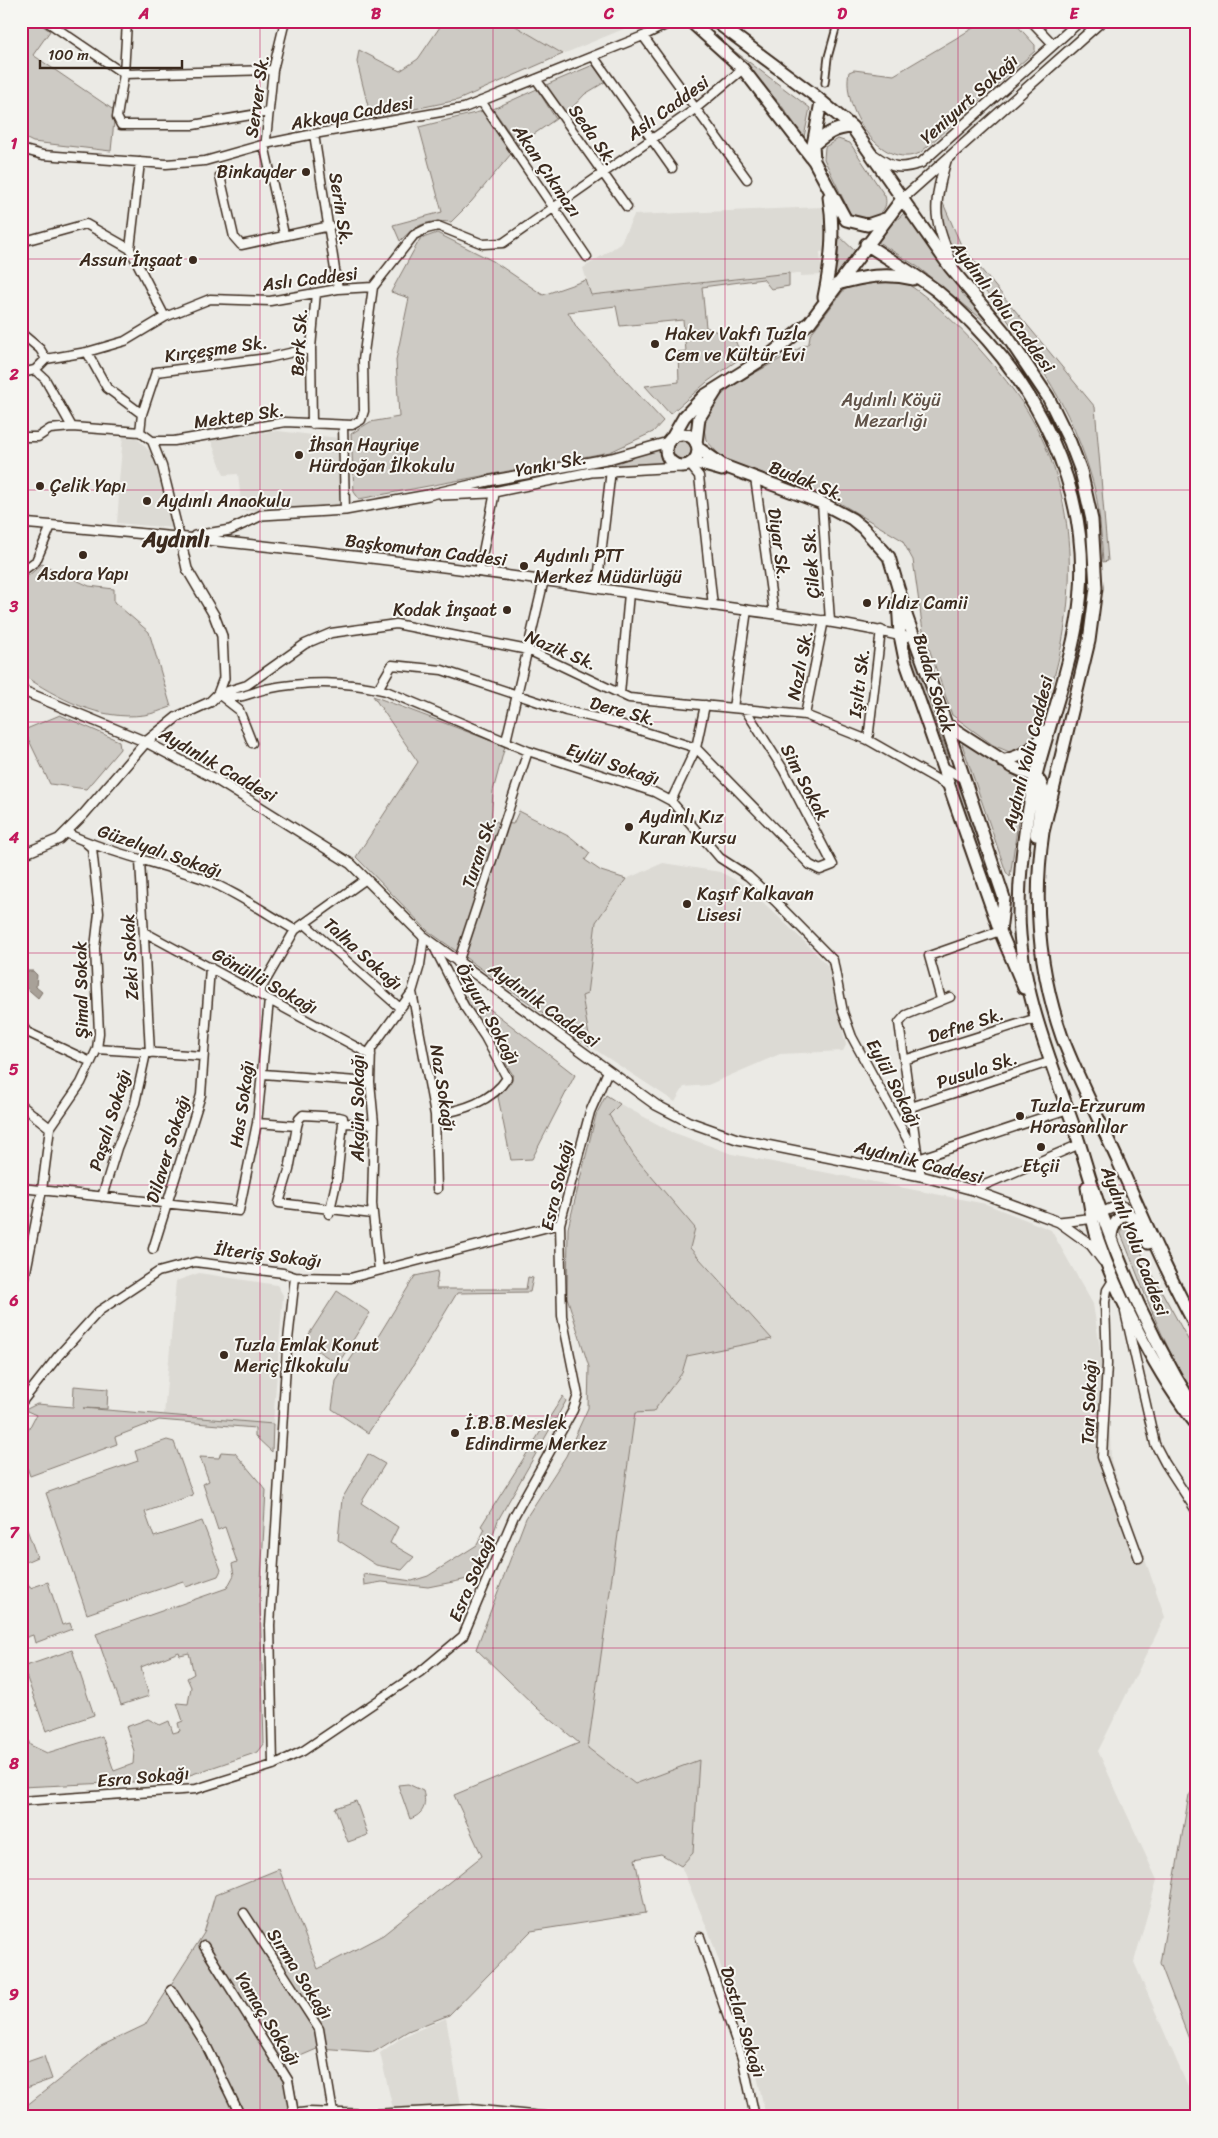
<svg xmlns="http://www.w3.org/2000/svg" width="1218" height="2138" font-family="Sriracha,sans-serif">
  <rect width="100%" height="100%" fill="#ebeae5"/>
  <filter id="ink" filterUnits="userSpaceOnUse"><feTurbulence type="fractalNoise" baseFrequency=".02" numOctaves="2"/><feDisplacementMap in="SourceGraphic" scale="10" xChannelSelector="R" yChannelSelector="G"/><feConvolveMatrix kernelMatrix="1 2 1 2 8 2 1 2 1" color-interpolation-filters="sRGB"/></filter>
  <g filter="url(#ink)">
    <path fill="#dcdad4" d="M507 21H643L563 54Z
      M823 207 827 251 820 252 822 275 801 276V273H797L591 295 583 268 620 244 634 215Z
      M278 431 339 438V506L242 511 238 474 224 475 210 438Z
      M123 436 136 437 153 455 173 528 117 523 119 496 112 495 113 482H119Z
      M663 863 720 872 745 885 809 946 828 966 846 1045 843 1051 780 1054 708 1085 684 1087 675 1102 591 1047 582 996 587 994 596 922 626 879Z
      M620 1104 672 1132 732 1154 986 1204 1051 1230 1093 1304 1109 1404 1111 1461 1165 1617 1098 1751 1157 1880 1134 1962 1197 2108V2117H766L754 2062 710 1935 681 1866 693 1853 699 1761 635 1784 588 1748 635 1412 682 1373 686 1356 772 1339 690 1247 695 1228 634 1156 609 1115Z
      M199 1273 277 1285 283 1295 273 1424 164 1415 176 1281Z
      M446 2018 461 2105 393 2109 380 2053 402 2037Z"/>
    <path fill="#cdcac4" stroke="#847a71" d="M21 21H36L50 31 33 55 115 111 111 151 33 142 21 136Z
      M444 21H507L563 54 458 100 371 118 357 62 359 50 400 71 418 59Z
      M985 21H1013L1035 45V51L920 153C880 171 841 107 849 72L854 70 894 75Z
      M729 47 810 108 804 137 781 105Z
      M593 65 605 82 585 94 566 114 546 85Z
      M537 89 556 119 518 145 493 109Z
      M483 111 511 154 471 202 451 222C426 220 417 224 400 241L393 225 442 212 419 127Z
      M838 139 850 143 885 196C889 209 879 215 869 222L859 220 850 213 824 159 825 147Z
      M943 203 961 245 1095 407 1108 561 1103 562C1101 534 1100 506 1092 479 1066 387 1012 327 956 253 947 237 938 222 943 203Z
      M904 213 989 325 918 267 875 240Z
      M437 233 493 261 543 295 586 280 591 295 789 273V286L771 289 763 279 702 287 706 327 735 340 742 357 707 382 670 414 645 386 679 382 678 352 686 351 683 320 620 326 616 306 568 312 577 328 663 421 653 432 610 452 359 499 354 492 351 434 370 422 399 417 396 360 409 298 391 292 420 239Z
      M839 236 856 252 834 278 838 259Z
      M858 281C870 281 888 278 900 281 920 287 960 328 975 344 996 368 1019 394 1034 423 1077 500 1077 594 1054 677 1047 701 1041 726 1030 748L1014 754 993 745 952 715 923 631 913 560 902 540 828 496 724 460 706 440 703 424 712 404 733 385 809 343 810 335 843 291Z
      M671 450a10 10 0 1 1 20 0a10 10 0 1 1-20 0Z
      M661 447 665 464 591 468 620 462Z
      M42 564 89 586 114 589V602L149 632 171 707C162 710 153 714 144 715 99 721 58 698 21 674V582Z
      M911 650H913L949 758 948 759 933 715 927 710 914 672Z
      M373 696 505 746 493 791 491 821 513 824 519 811 572 838 590 853 585 860 601 871 626 879 596 922 587 994 582 996 591 1047 428 931 356 857 418 762Z
      M60 715 119 741 120 749 86 789 50 784 24 730Z
      M967 742 1021 780 1023 788 1010 877 1006 872 962 744Z
      M951 772 958 783 1002 907 998 914 949 773Z
      M469 993 575 1075 532 1159 511 1160 498 1097 513 1075 465 998Z
      M606 1095 620 1104 609 1115 634 1156 695 1228 690 1248 772 1339 687 1356 682 1373 653 1412 635 1413 588 1748 635 1784 699 1760 693 1853 681 1866 661 1854 635 1859 646 1913 531 1931 449 2015 408 2031 374 2052 319 2048 284 2063 293 2080 298 2108 261 2112 251 2117H21V2110L101 2046 145 2025 204 1933 215 1895 279 1869 318 1969 383 1935 482 1856 454 1795 579 1743 537 1708 476 1649 526 1518 566 1456 588 1408 589 1367 567 1297 568 1228 596 1115Z
      M1126 1226 1131 1227 1144 1259 1197 1356V1398C1163 1349 1144 1289 1121 1234V1227Z
      M438 1271 436 1289H526L528 1277 533 1278 530 1292 457 1293 405 1379 368 1433 332 1409 336 1381 358 1348 368 1353 415 1276Z
      M337 1291 370 1313 338 1364 304 1342Z
      M74 1386 108 1389 107 1409 83 1408 273 1424 272 1452 255 1436V1428L159 1420 115 1437 117 1444 30 1476 27 1467 21 1469V1444L36 1415 25 1410 37 1404 73 1407Z
      M563 1396 566 1401 498 1520 478 1577 428 1587 382 1582 364 1585 363 1574 412 1581 428 1576 477 1545 485 1529 481 1526Z
      M167 1440 174 1442 193 1495 145 1512 154 1537 202 1521 221 1570 218 1576 186 1587 183 1581 87 1614 46 1493 138 1461 135 1451Z
      M221 1452 235 1453 266 1490 260 1598 264 1744 258 1752 175 1780 21 1787V1721L30 1745 47 1753 102 1736 114 1771 133 1764 134 1751 126 1727 148 1719 160 1725 169 1721 173 1733 180 1731 178 1723 183 1721 177 1703 188 1704 191 1687 187 1678 194 1674 189 1653 180 1655 179 1652 141 1667 149 1696 121 1705 96 1634 227 1588 234 1575 232 1564 237 1562 225 1527 218 1530 203 1484 209 1481 200 1457 219 1458Z
      M368 1454 385 1464 361 1503 398 1527 390 1543 414 1557 402 1570 376 1565 338 1540 342 1499Z
      M21 1513 37 1557 21 1564Z
      M27 1582 30 1588 48 1582 62 1625 70 1623 72 1629 35 1643 33 1635 21 1639V1584Z
      M72 1650 94 1715 46 1731 23 1667Z
      M408 1784 423 1791C427 1805 424 1814 410 1819L398 1785Z
      M1197 1786V2060L1160 1963 1189 1795Z
      M356 1801 368 1835 348 1842 335 1808Z
      M44 2056 52 2079 21 2090V2064Z"/>
    <path fill="#a8a198" stroke="#7c7167" d="M24 971H33L37 975 36 987 42 992 38 998 23 985 21 976Z"/>
    <g fill="none" stroke-linecap="round" stroke-linejoin="round">
      <g stroke="#3b2a1e" stroke-width="9">
        <path id="pedestrian" d="M825 83 828 57 838 21"/>
      </g>
      <g stroke="#3b2a1e" stroke-width="11">
        <path id="minor" d="M46 21 124 74 273 70
          M127 21 124 74 117 117 121 125H193L269 112
          M1031 21 1053 44
          M643 36 747 179
          M593 56 672 168
          M536 79 627 207
          M481 101 587 257
          M314 134 338 289
          M21 149 43 155 166 164 205 161 265 144 314 134 464 108 643 36 674 21
          M220 176 234 237 241 245 330 226
          M284 234 265 149 273 70 285 21
          M21 242 86 224 130 249 165 317
          M130 249 140 162
          M21 333 40 349 46 359
          M87 352 107 388 142 414
          M35 370 45 379 72 427
          M21 373 35 370 46 359 87 352 125 341 165 317 210 299 270 301 338 289 373 287 414 235 426 229 438 226 483 244 503 243 695 109 743 69
          M312 424 311 348 316 293
          M343 425 345 510
          M140 432 142 414 156 372 268 358 311 348
          M21 437H38L50 429 72 427 140 432 152 441H174L285 422 352 425 361 420 364 411 363 360 373 287
          M152 441 162 466 180 538
          M690 465 699 476 713 606
          M755 478 774 614
          M822 503 830 621
          M21 572 36 561 51 526
          M479 572 495 492
          M597 588 611 470
          M378 689 392 665 442 670 566 711 617 723 696 748 810 865 820 870 833 865 783 769 745 709
          M218 694C241 701 245 694 266 689 305 681 348 681 386 691L528 751 654 792 671 801 720 858 748 876 775 901 833 960 843 1012 852 1037 918 1159 921 1176
          M218 694 247 685 305 644 331 633 396 624 528 650 629 698 805 715 868 740 947 785
          M620 694 629 593
          M221 696 239 710 252 743
          M733 708 747 610
          M805 715 824 620
          M868 740 881 630
          M506 741 544 580
          M942 766 964 779
          M671 801 696 748 705 705
          M66 833C109 853 156 862 201 878 234 891 264 912 295 930
          M140 860 150 1053
          M305 924 400 1008
          M144 932 371 1055
          M432 943 464 1006 485 1037 507 1078C492 1102 462 1110 435 1115
          M458 963 528 751
          M412 992 435 1115 437 1189
          M258 994 295 930 366 879
          M950 997 906 1015 899 1023 918 1159 1068 1109
          M941 999 929 956 1000 931
          M21 1024 27 1032 91 1062
          M97 1049 203 1056
          M904 1060 1037 1018
          M263 1074 370 1082
          M21 1105 50 1128
          M911 1107 1052 1061
          M257 1123 297 1126 289 1170 279 1203 373 1214
          M297 1126 299 1119 303 1115 339 1117 343 1118V1123
          M21 1188 239 1211 257 1123 269 1000
          M973 1190 1080 1144
          M102 1197 117 1148 135 1103 146 1053
          M329 1214 337 1179 343 1123 374 1124
          M153 1249 201 1095 210 967
          M379 1270 372 1204 374 1124 370 1082 371 1049 412 992 420 965 424 937
          M1114 1279 1107 1290 1105 1302 1107 1364 1102 1457 1139 1558
          M21 1297 42 1190 50 1128 81 1083 97 1049 99 1033 95 948 99 913 92 848 85 842
          M1125 1312 1155 1444 1165 1463 1197 1512
          M21 1403 59 1355 99 1311 158 1272 195 1262 283 1273 295 1277 350 1278 560 1224
          M273 1765 270 1625 287 1349 295 1277
          M21 1801 196 1789 273 1765 303 1751 420 1672 463 1636 514 1516 573 1410 578 1395 562 1316 560 1224 590 1112 608 1071
          M244 1913 319 2029 333 2113
          M700 1937 743 2061 755 2117
          M204 1946 288 2080 294 2114
          M171 1990 205 2043 241 2117
          M266 2117 308 2112 373 2114 471 2109 552 2117"/>
      </g>
      <g stroke="#3b2a1e" stroke-width="12">
        <path id="tertiary" d="M874 155C892 168 899 170 921 163L1080 21
          M946 161C931 211 935 220 953 266
          M902 199 1102 21
          M443 495 489 493 591 472 680 467
          M21 523C240 541 459 566 676 600 753 612 830 619 906 637
          M195 536 230 530 262 515 345 510 428 495 488 481 612 458 668 442
          M21 690 146 742 212 777 351 864 423 936 656 1105 689 1122 737 1139 921 1176 973 1190 1059 1222 1087 1219 1119 1205 1126 1208 1133 1218
          M21 855 59 839 84 814 146 742 177 717 210 702 218 694 224 678 222 636 214 615 187 569 180 538
          M1059 1222 1091 1245 1103 1261"/>
      </g>
      <g stroke="#3b2a1e" stroke-width="15">
        <path id="primary" d="M690 21 743 69 814 161 846 220 867 225 885 219
          M715 21 814 95 852 127 950 267 1005 333 1048 397 1070 442 1081 471 1092 520 1096 588 1089 641 1043 832C1033 901 1039 971 1062 1037 1078 1079 1099 1119 1118 1161 1143 1217 1167 1274 1197 1328
          M813 145 821 102
          M814 161 813 145C826 134 835 128 852 127
          M866 244C890 260 915 274 937 291 1033 370 1100 495 1077 622 1068 675 1048 727 1035 779 1025 823 1019 869 1019 914 1020 988 1050 1059 1074 1127 1084 1156 1091 1185 1102 1214 1126 1283 1158 1350 1197 1413
          M837 284C863 277 886 272 913 279
          M824 297C831 263 835 231 829 197
          M666 450a16 16 0 1 1 32 0a16 16 0 1 1-32 0Z
          M672 438 684 417 704 396 771 354 810 322 902 199
          M696 443 699 418 716 391
          M698 448 724 466 822 503 852 519 863 528 889 557 907 618 946 724 1004 898 1000 931
          M694 462 722 470
          M898 601 900 635 905 660 1000 931 1024 988
          M946 724 1013 767 1036 777 1040 782 1043 790 1036 835
          M1002 761C1022 756 1035 750 1045 731
          M1087 1187C1090 1205 1092 1223 1098 1240 1118 1298 1159 1378 1197 1425
          M1111 1238C1111 1229 1120 1207 1133 1218 1139 1224 1143 1236 1148 1243"/>
      </g>
      <use href="#pedestrian" stroke="#f6f6f2" stroke-width="5.5"/>
      <use href="#minor" stroke="#f6f6f2" stroke-width="8"/>
      <use href="#tertiary" stroke="#f6f6f2" stroke-width="9"/>
      <use href="#primary" stroke="#f6f6f2" stroke-width="11"/>
    </g>
  </g>
  <path fill="none" stroke="#c2185b" stroke-width="1" stroke-opacity="0.55" d="M260 21V2117M493 21V2117M725 21V2117M958 21V2117M21 259H1197M21 490H1197M21 722H1197M21 953H1197M21 1185H1197M21 1416H1197M21 1648H1197M21 1879H1197"/>
  <g fill="#3b2a1e" stroke="#f6f6f2" stroke-width="2">
    <circle cx="306" cy="172" r="5"/>
    <circle cx="193" cy="260" r="5"/>
    <circle cx="655" cy="344" r="5"/>
    <circle cx="299" cy="455" r="5"/>
    <circle cx="40" cy="486" r="5"/>
    <circle cx="147" cy="501" r="5"/>
    <circle cx="83" cy="555" r="5"/>
    <circle cx="524" cy="566" r="5"/>
    <circle cx="867" cy="603" r="5"/>
    <circle cx="507" cy="610" r="5"/>
    <circle cx="629" cy="827" r="5"/>
    <circle cx="687" cy="904" r="5"/>
    <circle cx="1020" cy="1116" r="5"/>
    <circle cx="1041" cy="1147" r="5"/>
    <circle cx="224" cy="1355" r="5"/>
    <circle cx="455" cy="1433" r="5"/>
  </g>
  <g text-anchor="middle" dominant-baseline="central" stroke-width="4" stroke-linejoin="round" paint-order="stroke">
    <g font-size="18" fill="#3b2a1e" stroke="#f6f6f2">
      <text transform="translate(257 96) rotate(-82)">Server Sk.</text>
      <text transform="translate(969 99) rotate(-42)">Yeniyurt Sokağı</text>
      <text transform="translate(668 108) rotate(-36)">Aslı Caddesi</text>
      <text transform="translate(352 113) rotate(-10)">Akkaya Caddesi</text>
      <text transform="translate(593 135) rotate(55)">Seda Sk.</text>
      <text transform="translate(547 171) rotate(56)">Akan Çıkmazı</text>
      <text transform="translate(341 209) rotate(81)">Serin Sk.</text>
      <text transform="translate(310 279) rotate(-7)">Aslı Caddesi</text>
      <text transform="translate(1003 307) rotate(53)">Aydınlı Yolu Caddesi</text>
      <text transform="translate(299 342) rotate(-87)">Berk Sk.</text>
      <text transform="translate(216 349) rotate(-8)">Kırçeşme Sk.</text>
      <text transform="translate(239 416) rotate(-8)">Mektep Sk.</text>
      <text transform="translate(551 464) rotate(-11)">Yankı Sk.</text>
      <text transform="translate(807 481) rotate(22)">Budak Sk.</text>
      <text transform="translate(779 544) rotate(82)">Diyar Sk.</text>
      <text transform="translate(426 550) rotate(7)">Başkomutan Caddesi</text>
      <text transform="translate(811 563) rotate(-94)">Çilek Sk.</text>
      <text transform="translate(561 650) rotate(23)">Nazik Sk.</text>
      <text transform="translate(800 665) rotate(-79)">Nazlı Sk.</text>
      <text transform="translate(859 683) rotate(-83)">Işıltı Sk.</text>
      <text transform="translate(934 683) rotate(73)">Budak Sokak</text>
      <text transform="translate(623 711) rotate(15)">Dere Sk.</text>
      <text transform="translate(1028 753) rotate(-76)">Aydınlı Yolu Caddesi</text>
      <text transform="translate(613 764) rotate(19)">Eylül Sokağı</text>
      <text transform="translate(218 765) rotate(30)">Aydınlık Caddesi</text>
      <text transform="translate(805 782) rotate(62)">Sim Sokak</text>
      <text transform="translate(160 851) rotate(19)">Güzelyalı Sokağı</text>
      <text transform="translate(479 852) rotate(-72)">Turan Sk.</text>
      <text transform="translate(363 954) rotate(42)">Talha Sokağı</text>
      <text transform="translate(130 957) rotate(-93)">Zeki Sokak</text>
      <text transform="translate(265 981) rotate(29)">Gönüllü Sokağı</text>
      <text transform="translate(81 990) rotate(-91)">Şimal Sokak</text>
      <text transform="translate(544 1005) rotate(36)">Aydınlık Caddesi</text>
      <text transform="translate(488 1014) rotate(61)">Özyurt Sokağı</text>
      <text transform="translate(966 1025) rotate(-18)">Defne Sk.</text>
      <text transform="translate(977 1070) rotate(-18)">Pusula Sk.</text>
      <text transform="translate(894 1083) rotate(62)">Eylül Sokağı</text>
      <text transform="translate(443 1088) rotate(81)">Naz Sokağı</text>
      <text transform="translate(242 1104) rotate(-82)">Has Sokağı</text>
      <text transform="translate(358 1108) rotate(-90)">Akgün Sokağı</text>
      <text transform="translate(110 1120) rotate(-73)">Paşalı Sokağı</text>
      <text transform="translate(168 1149) rotate(-73)">Dilaver Sokağı</text>
      <text transform="translate(919 1162) rotate(14)">Aydınlık Caddesi</text>
      <text transform="translate(557 1185) rotate(-77)">Esra Sokağı</text>
      <text transform="translate(1135 1241) rotate(69)">Aydınlı Yolu Caddesi</text>
      <text transform="translate(268 1255) rotate(7)">İlteriş Sokağı</text>
      <text transform="translate(1089 1402) rotate(-88)">Tan Sokağı</text>
      <text transform="translate(472 1578) rotate(-67)">Esra Sokağı</text>
      <text transform="translate(143 1777) rotate(-5)">Esra Sokağı</text>
      <text transform="translate(300 1974) rotate(57)">Sırma Sokağı</text>
      <text transform="translate(268 2019) rotate(58)">Yamaç Sokağı</text>
      <text transform="translate(743 2022) rotate(73)">Dostlar Sokağı</text>
    </g>
    <g font-size="18" fill="#3b2a1e" stroke="#f6f6f2" text-anchor="start">
      <text x="296" y="172" text-anchor="end">Binkayder</text>
      <text x="183" y="260" text-anchor="end">Assun İnşaat</text>
      <text x="665" y="334">Hakev Vakfı Tuzla<tspan x="665" dy="21">Cem ve Kültür Evi</tspan></text>
      <text x="309" y="445">İhsan Hayriye<tspan x="309" dy="21">Hürdoğan İlkokulu</tspan></text>
      <text x="50" y="486">Çelik Yapı</text>
      <text x="157" y="501">Aydınlı Anaokulu</text>
      <text x="534" y="556">Aydınlı PTT<tspan x="534" dy="21">Merkez Müdürlüğü</tspan></text>
      <text x="83" y="574" text-anchor="middle">Asdora Yapı</text>
      <text x="877" y="603">Yıldız Camii</text>
      <text x="497" y="610" text-anchor="end">Kodak İnşaat</text>
      <text x="639" y="817">Aydınlı Kız<tspan x="639" dy="21">Kuran Kursu</tspan></text>
      <text x="697" y="894">Kaşıf Kalkavan<tspan x="697" dy="21">Lisesi</tspan></text>
      <text x="1030" y="1106">Tuzla-Erzurum<tspan x="1030" dy="21">Horasanlılar</tspan></text>
      <text x="1041" y="1166" text-anchor="middle">Etçii</text>
      <text x="234" y="1345">Tuzla Emlak Konut<tspan x="234" dy="21">Meriç İlkokulu</tspan></text>
      <text x="465" y="1423">İ.B.B.Meslek<tspan x="465" dy="21">Edindirme Merkez</tspan></text>
    </g>
    <g font-size="18" fill="#605248" stroke="#f6f6f2">
      <text x="891" y="400">Aydınlı Köyü<tspan x="891" dy="21">Mezarlığı</tspan></text>
    </g>
    <g font-size="22" font-weight="bold" fill="#3b2a1e" stroke="#f6f6f2">
      <text x="176" y="539">Aydınlı</text>
    </g>
  </g>
  <rect width="1218" height="2138" fill="none" stroke="#f6f6f2" stroke-width="55"/>
  <path d="M40 60v8h142v-8" fill="none" stroke="#3b2a1e" stroke-width="2.5"/>
  <text x="48" y="60" font-size="15" fill="#3b2a1e" stroke="#f6f6f2" stroke-width="4" paint-order="stroke">100 m</text>
  <rect x="28" y="28" width="1162" height="2082" fill="none" stroke="#c2185b" stroke-width="2"/>
  <g font-size="16" text-anchor="middle" font-weight="bold" fill="#c2185b">
    <text x="144" y="19">A</text>
    <text x="376" y="19">B</text>
    <text x="609" y="19">C</text>
    <text x="842" y="19">D</text>
    <text x="1074" y="19">E</text>
    <text x="14" y="149">1</text>
    <text x="14" y="380">2</text>
    <text x="14" y="612">3</text>
    <text x="14" y="843">4</text>
    <text x="14" y="1075">5</text>
    <text x="14" y="1306">6</text>
    <text x="14" y="1538">7</text>
    <text x="14" y="1769">8</text>
    <text x="14" y="2000">9</text>
  </g>
</svg>
